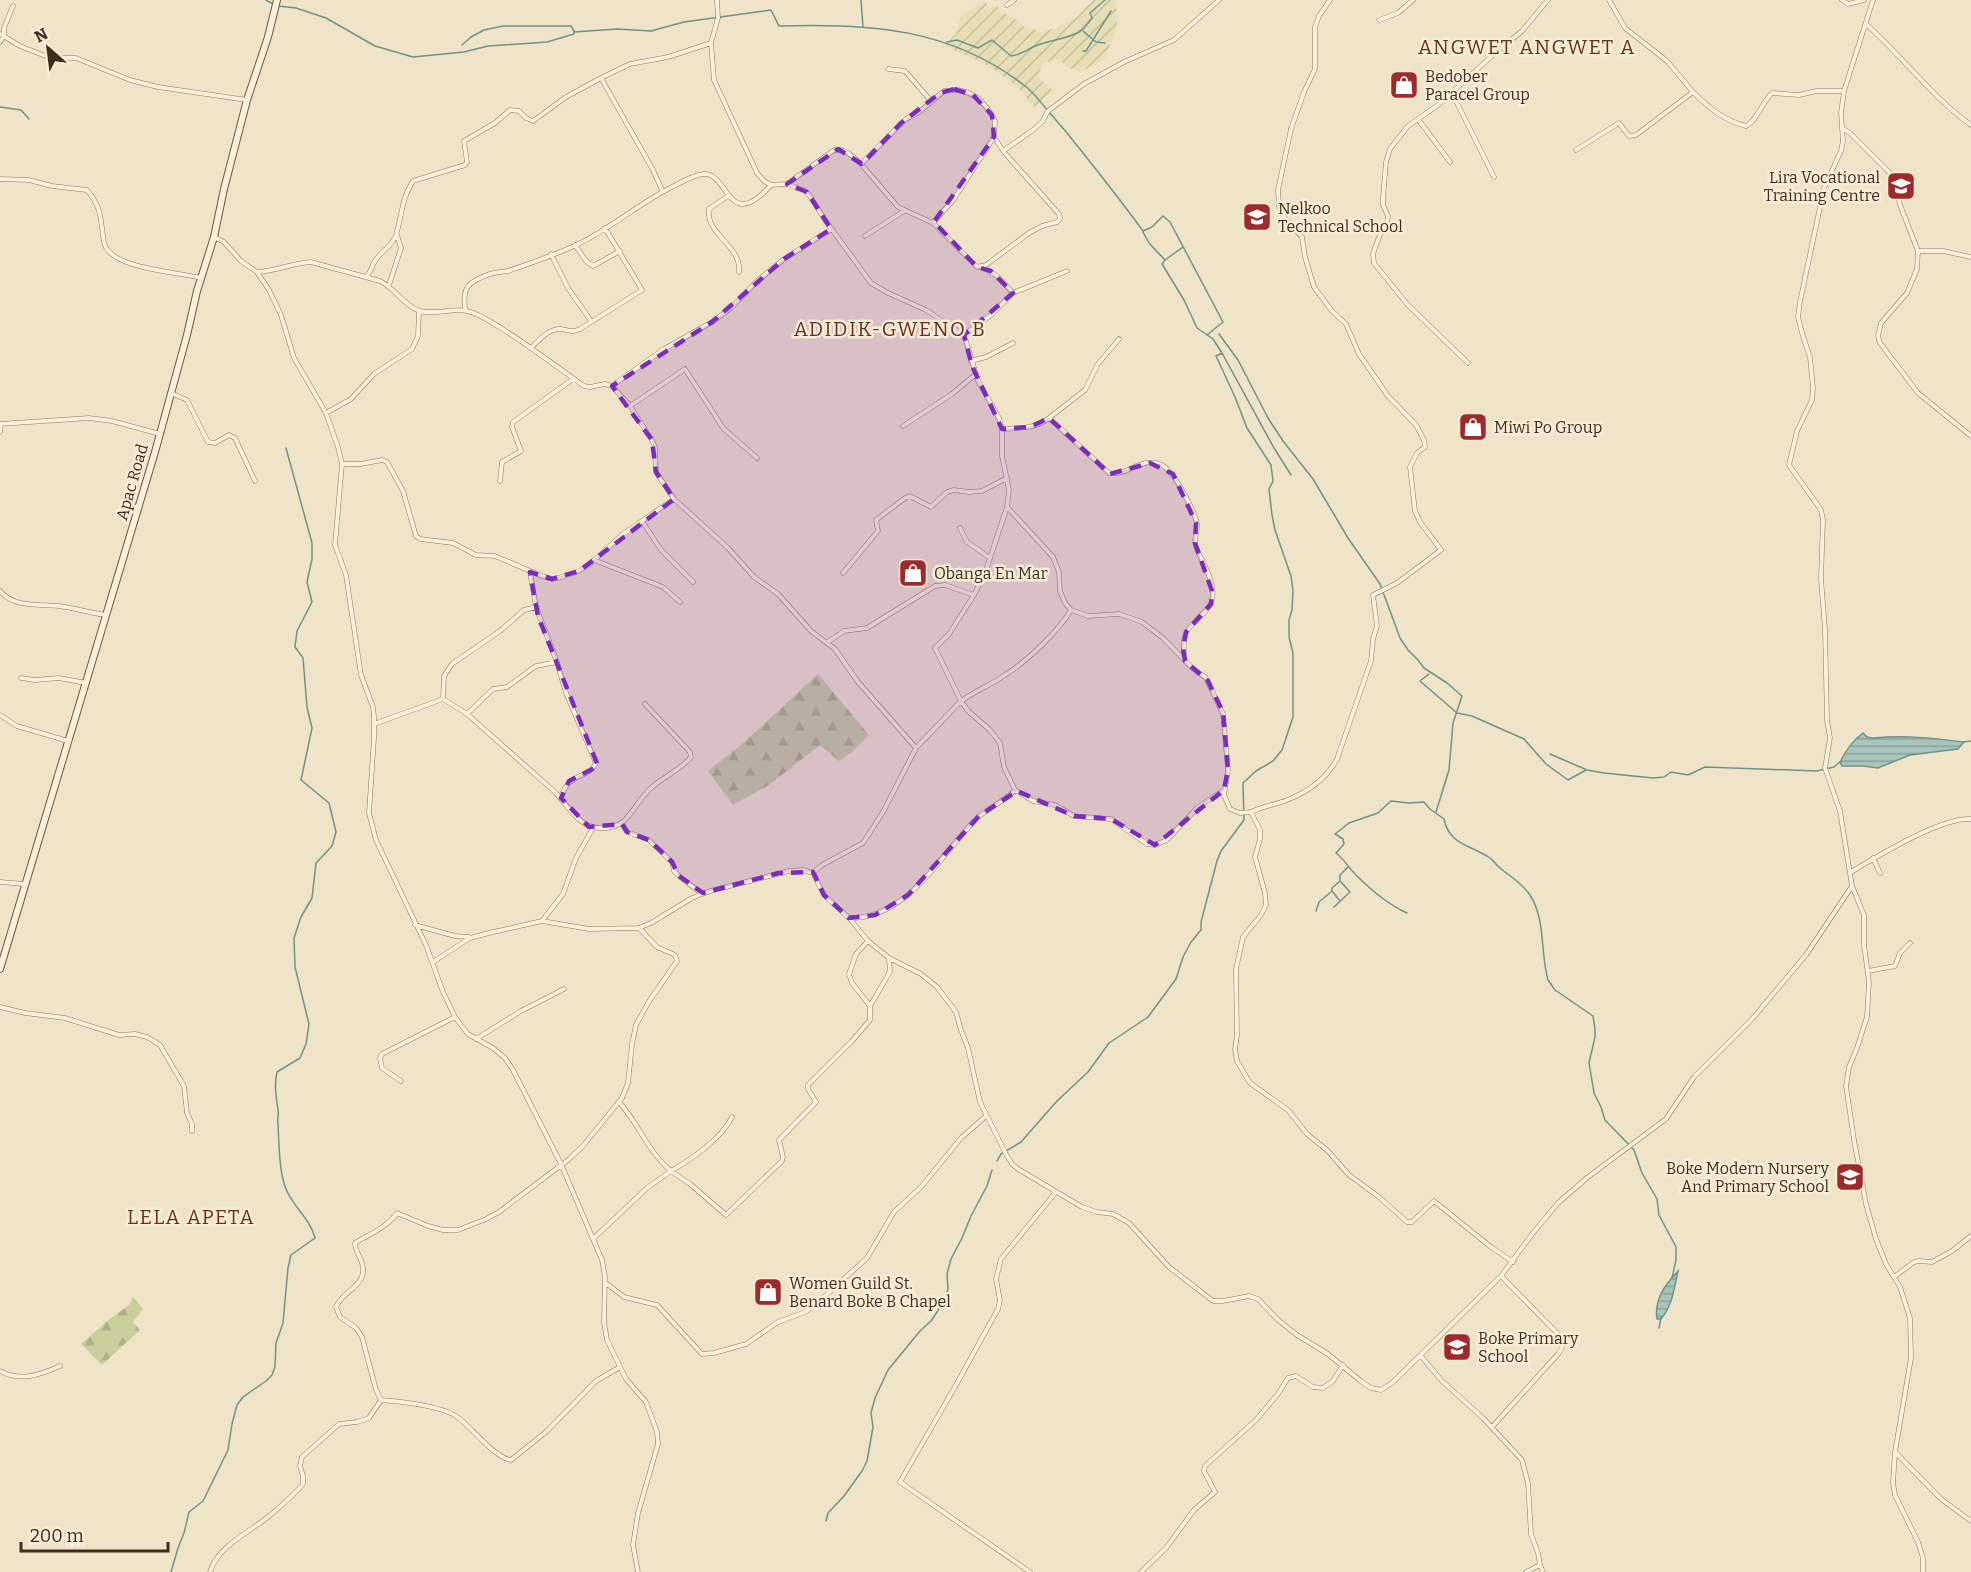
<svg xmlns="http://www.w3.org/2000/svg" width="1971" height="1572" font-family="Bitter,serif">
  <defs>
    <pattern id="farmland-furrows" width="10" height="10" patternUnits="userSpaceOnUse" patternTransform="scale(1.5)"><rect width="10" height="10" fill="#e6deb5"/><path d="M-1 1l2-2M0 10L10 0M9 11l2-2" fill="none" stroke="#c6bf9b"/></pattern>
    <pattern id="forest-firs" width="22" height="20" patternUnits="userSpaceOnUse" patternTransform="scale(1.5)"><rect width="22" height="20" fill="#c9cf9b"/><path d="M5 1l3.5 6h-7zM16 11l3.5 6h-7z" fill="#aeb285"/></pattern>
    <pattern id="water-rules" width="6" height="5" patternUnits="userSpaceOnUse" patternTransform="scale(1.5)"><rect width="6" height="5" fill="#a9c4bc"/><path d="M0 2.5h6" fill="none" stroke="#8ba098"/></pattern>
  </defs>
  <rect width="100%" height="100%" fill="#f0e4c8"/>
  <path fill="url(#farmland-furrows)" d="M985 0 989 8 997 6 1001 12 1012 16 1023 26 1042 32 1058 27 1078 16 1093 0H1116L1117 28 1105 58 1094 66 1079 71 1068 68 1060 60 1044 62 1037 76 1054 91 1034 107 1018 88 1002 75 981 62 945 46 957 32 960 17Z"/>
  <path fill="url(#forest-firs)" d="M818 674 869 735 852 752 839 761 820 745 769 785 733 805 708 771 741 745Z
    M133 1297 143 1309 133 1322 140 1330 102 1365 81 1344 106 1322 130 1304Z"/>
  <path fill="url(#water-rules)" stroke="#6f938a" stroke-width="1.5" d="M1863 733 1867 737 1873 738C1906 735 1931 738 1964 742L1958 749 1910 755 1878 768 1863 766H1842L1840 762C1845 752 1853 740 1863 733Z
    M1678 1271C1674 1288 1673 1305 1661 1319H1657C1654 1299 1665 1285 1678 1271Z"/>
  <g fill="none" stroke-linecap="round" stroke-linejoin="round">
    <path stroke="#6f938a" stroke-width="1.5" d="M266 0 273 4
      M861 0 863 27
      M278 6 296 8 326 18 375 46 413 57 464 52 488 46 547 42 574 34V32L617 29 651 31 684 22 771 10 779 26C869 23 951 28 1025 86 1032 91 1038 99 1044 106 1059 123 1073 140 1087 158 1106 182 1125 206 1143 231L1152 227 1163 216 1170 222 1223 322 1207 335
      M1083 31 1096 42 1105 43
      M947 42 957 40 978 48 992 40 1011 56C1020 55 1025 51 1033 47 1048 40 1065 40 1079 32 1085 29 1088 23 1092 18L1090 13 1105 0
      M462 45 471 37 484 30 503 26H571L574 31
      M1083 51H1086L1111 11
      M0 107 21 110 29 119
      M1143 232 1149 243 1165 260 1183 247
      M1165 260 1162 264 1184 300 1197 328 1213 339 1222 353 1274 448 1291 475
      M1219 334 1238 360 1268 418 1283 441 1313 479 1348 538 1380 584 1400 638 1408 650 1418 660 1424 668 1447 683 1462 696 1453 723 1449 770 1436 812
      M1429 674 1420 681 1457 713 1472 716 1524 739 1546 764 1568 780 1586 770
      M1963 742 1971 741
      M1550 754 1587 770 1604 773 1653 778 1664 777 1671 772 1688 775 1705 767 1817 771 1834 767 1841 761
      M1333 892 1339 900
      M1334 907 1350 892 1341 882
      M1316 911 1319 902 1332 891V888L1340 881V875L1348 867
      M1407 913C1387 904 1371 890 1356 875 1348 867 1344 859 1336 853L1344 844 1343 839 1335 834 1349 823 1378 813 1391 801 1409 803 1424 802 1430 809 1444 819C1449 845 1471 845 1490 858 1494 861 1496 865 1500 868 1511 877 1522 883 1530 895 1546 920 1540 952 1548 980L1555 990 1593 1016 1595 1029V1037L1589 1063 1594 1093 1601 1107 1605 1120 1634 1150 1642 1173 1657 1199 1659 1215 1676 1247V1260L1672 1278
      M997 1161 1001 1154 1021 1142 1057 1101 1088 1072 1109 1043 1148 1017 1176 979 1183 957 1191 942 1201 930V922L1217 861 1221 851 1244 820 1243 783 1256 771 1273 761 1282 750 1293 717V653L1289 637V620L1292 610 1293 591 1291 576 1275 530 1272 515 1269 489 1273 481 1271 465 1247 428 1235 397 1216 356 1222 353
      M1659 1328 1661 1317
      M826 1521 828 1513 844 1496 862 1471 867 1461 873 1427 871 1413 875 1398 888 1370 920 1331 931 1321 943 1303 948 1289 947 1274 951 1259 962 1238 971 1216 987 1186 992 1170
      M171 1572 178 1548 184 1533 189 1512 203 1501 228 1450 232 1424 237 1405 243 1397 266 1381 272 1375 275 1367 276 1343 283 1323 288 1268 291 1255 315 1238C310 1218 293 1207 286 1189 279 1172 279 1143 278 1124 277 1119 279 1114 278 1110 276 1096 274 1086 277 1072L300 1058 306 1044 309 1024 295 967 294 938 301 917 312 898 316 863 332 846 336 832 329 803 301 780 312 728 307 707 303 658 295 647 297 631 312 602 307 582 312 559V543L286 448"/>
    <g stroke="#8d765c" stroke-width="5">
      <path id="minor" d="M717 0 718 18 711 43 714 80 757 173 764 181 771 185 787 184 804 190 810 196 825 220 871 283 888 293 926 310 963 335 966 341 978 381 999 418 1002 429V456L1009 490 1007 507 986 570 974 595 949 634 935 648 961 701 916 748 883 812 863 843 822 865 813 873
        M1609 0 1625 28 1667 61 1693 92
        M1842 0 1848 4 1864 0
        M1873 0 1844 91 1841 113 1843 141 1841 151 1824 188 1800 302 1798 317 1802 333 1810 357 1813 388 1812 400 1797 431 1789 465 1821 510 1823 520 1821 579 1825 629 1827 720 1830 738 1825 768 1840 811 1852 886 1864 915V945L1869 982 1867 1017 1857 1048 1849 1067 1846 1086 1854 1140 1866 1204 1876 1239 1886 1264 1900 1287 1910 1318 1911 1358 1895 1452 1893 1483 1895 1495 1918 1542 1923 1558V1572
        M1007 5 1014 0
        M1379 20 1398 13 1413 0
        M1866 24C1903 57 1931 96 1971 125
        M0 34 20 46 48 57 76 58 130 80 158 87 247 100
        M0 42 4 36V28L13 6
        M888 69 905 71 931 101
        M1452 93 1494 177
        M1418 119 1450 162
        M1842 128 1850 133 1894 177 1900 205 1918 251 1917 269 1907 293 1881 323 1878 336 1880 343 1918 393 1971 436
        M1576 150 1619 123 1629 136 1636 135 1693 92C1709 108 1723 120 1746 126 1757 121 1762 102 1772 93L1799 95 1817 91H1844
        M1003 151 1033 130 1042 122 1048 111 1084 84 1124 62 1174 40 1219 0
        M0 179 29 180 52 186 87 190C103 209 100 220 104 242 108 269 179 272 201 278
        M787 184 834 150C845 148 854 157 861 164L906 119 919 112 944 91 958 90 969 93 979 99 988 109 995 121 994 137 954 199 933 223 898 207 861 164
        M662 190 653 170 601 78 630 64 668 57 711 43
        M728 196 709 209C705 234 742 246 739 272
        M933 223 977 267 986 265 1029 233 1042 226 1057 222 1060 219 1059 214 1003 151 994 137
        M865 236 904 211
        M214 237 224 242 241 261 257 272 269 290 281 315 294 358 326 413 338 447 342 464 335 545 346 575 361 675 373 707 374 717V738L369 813 376 840 426 945 443 992 455 1017 468 1034 493 1048 505 1058 513 1070 561 1164 602 1260 605 1277 604 1322 607 1340 626 1379 646 1402 657 1432 658 1444 638 1513 633 1545 638 1572
        M575 245 586 261 593 266 620 251
        M1918 251H1943L1971 257
        M551 254 568 288 591 321
        M983 267 998 277 1013 293
        M258 272C276 271 293 263 311 262L380 281C395 288 404 306 420 311 435 315 452 308 467 311 480 314 493 323 504 330 531 347 557 367 584 386L590 387 605 384 612 386 630 406 652 440 655 447 656 472 674 499 728 548 754 577 778 594 811 631 835 649 858 682 916 748
        M366 277C372 271 372 263 378 257 384 249 392 246 396 235 402 217 401 199 413 181L465 165 467 162 464 141 495 123 510 110 519 111 526 118 533 121 566 97 601 78
        M389 285 401 248 397 235
        M465 310C465 303 463 294 467 288 470 282 483 276 490 274 496 272 502 272 508 271 529 264 551 256 572 247 610 230 641 201 678 184 685 180 695 175 704 174 729 173 728 234 771 185
        M963 335 990 316 1013 293 1067 271
        M531 348C538 341 549 328 561 329 569 330 572 333 580 329L642 290 605 228
        M971 361 986 357 1013 343
        M1468 363 1407 304 1374 263 1373 254 1375 248 1381 232 1387 223 1388 216 1383 205V198L1386 162 1390 149 1408 126 1438 105 1494 54 1522 31 1548 0
        M612 386 664 349 712 322 731 308 757 281 784 259 832 229
        M171 393 187 400 208 442 215 443 229 435 235 438 255 481
        M630 406 685 369 723 428 757 458
        M326 413 351 399 374 374 412 349 418 336 419 311
        M1049 418 1085 390 1098 364 1119 339
        M0 424 89 418 112 421 160 434
        M903 426 952 394 976 374
        M1002 429C1018 428 1036 429 1049 418L1109 473C1127 477 1143 455 1162 465 1174 471 1195 512 1197 524 1198 532 1193 539 1196 547 1203 565 1218 584 1211 604 1194 628 1179 624 1185 660
        M0 432 1 424
        M342 464H361L382 460 387 462 403 491 416 536 420 539 453 543 476 555 495 556 542 576 552 579 559 578 579 571 590 564 623 534 674 499
        M500 481 502 462 521 451 512 427 513 422 573 379
        M1007 507 1053 557 1059 572 1060 591 1065 603 1071 610 1088 616 1119 614 1142 622 1163 638 1191 667 1206 678 1223 714 1228 770 1224 795 1230 809 1240 813 1251 812 1260 830V839L1255 857 1265 893 1266 905 1261 915 1243 937 1236 969 1237 1036 1235 1049 1237 1061 1250 1083 1288 1110 1307 1134 1328 1151 1349 1175 1379 1197 1407 1222H1412L1434 1201 1491 1247 1513 1262
        M642 521 661 550 693 582
        M960 528 967 542 990 558
        M594 560 663 587 680 602
        M843 573 878 531 876 520 905 498 910 496 931 507 947 492 954 490 969 492 982 491 1007 478
        M0 591C15 608 37 604 59 606 75 608 90 613 106 615
        M536 607 557 662 566 693 596 763C589 779 568 772 561 798
        M828 642 844 631 867 628 935 586 945 585 974 595
        M21 678 35 680 59 678 86 683
        M443 699 444 676 452 664 500 631 524 610 536 607 530 572
        M467 714 493 689 507 687 536 666 557 662
        M0 715 17 726 68 741
        M374 724 443 699 467 714 556 793C570 809 581 831 607 828 613 827 619 825 624 821 634 811 640 798 651 788 662 778 683 768 691 757L690 752 645 704
        M1015 790 1033 801 1055 805 1074 816 1111 819 1147 844 1155 845 1167 840 1197 808 1224 790
        M1251 812C1263 806 1275 805 1287 800 1308 792 1326 779 1337 759L1371 661 1373 639 1377 626 1373 595 1397 583 1441 550 1420 522 1415 511 1410 467 1417 453 1425 447 1424 440 1416 425 1388 396 1359 354 1346 324 1332 311 1314 287 1305 257 1302 237 1284 217 1279 206 1278 190 1291 129 1304 92 1315 69V27L1319 16 1330 0
        M622 823 627 832 649 840 672 862 674 871 679 876 697 890 703 893
        M1873 858 1880 873
        M1851 872C1878 856 1941 817 1971 819
        M0 882 25 884
        M849 918C908 919 940 855 977 818 989 807 1004 802 1015 790L1004 767 1000 743 990 730 968 711 961 701C975 691 991 685 1005 675 1026 662 1058 632 1071 610
        M542 921 563 894 576 858 593 828
        M415 925 455 936 469 937
        M868 941 856 954 849 974 852 983 870 1006
        M433 962 470 938 489 933 542 921 589 929 639 928 651 923 692 898 710 891 789 871 803 870 813 873 824 895 849 918 868 941 889 958 921 974 937 987 956 1012 961 1030 968 1048 980 1102 1006 1154 1012 1164 1018 1169 1082 1207 1097 1212 1113 1214 1129 1223 1169 1267 1213 1301H1223L1249 1296 1258 1299 1277 1319 1297 1335 1328 1354 1362 1382 1371 1388 1381 1390 1392 1383 1501 1276 1533 1233 1558 1203 1588 1177 1666 1119 1694 1077 1752 1019 1806 955 1852 886
        M1868 971 1895 966 1900 953 1910 943
        M0 1007 25 1013 65 1018 119 1035 135 1034 147 1037 160 1045 184 1086 187 1113 192 1124V1131
        M476 1039 521 1011 564 989
        M401 1081 382 1068 380 1058 382 1054 455 1017
        M619 1102C639 1124 648 1152 671 1171 692 1159 722 1138 732 1117
        M593 1239 647 1188 671 1171 690 1184 726 1215 782 1161 783 1157 779 1140 816 1102 808 1089V1085L852 1041 870 1020V1006L887 977 890 971 889 959
        M1894 1277 1914 1262 1919 1261 1932 1262 1952 1251 1971 1236
        M606 1283 624 1297 657 1305 702 1354 714 1353 746 1344 778 1322 805 1312 815 1305 867 1258 894 1212 922 1186 961 1138 986 1116
        M1421 1356 1442 1381 1483 1418 1522 1460 1528 1483 1531 1534 1538 1553 1540 1565 1526 1572
        M0 1371C20 1382 40 1375 60 1366
        M381 1400 376 1390 362 1337 356 1328 340 1317 336 1307C341 1293 362 1287 363 1272 365 1262 355 1253 355 1243 370 1234 386 1228 397 1213L428 1226 443 1230H458L486 1219 499 1212 568 1160 582 1147 622 1098 628 1083 632 1044 636 1025 648 1003 677 961 675 955 657 947 639 928
        M381 1400C400 1401 440 1406 456 1416 472 1427 493 1457 511 1460L547 1431 596 1381 620 1367
        M1492 1427 1559 1353 1563 1345 1559 1335 1501 1276
        M1895 1452 1941 1499 1971 1521
        M1540 1565 1543 1572
        M210 1572C217 1547 249 1532 268 1517 280 1507 293 1496 303 1484V1476L300 1466 302 1457 339 1424 357 1422 369 1418 381 1400
        M1030 1572 900 1482 956 1385 998 1309 1000 1300 996 1279 1001 1259 1055 1193
        M1141 1572 1166 1548 1194 1510 1215 1492 1204 1471 1205 1466 1256 1420 1278 1394 1288 1378 1296 1376 1313 1387 1323 1388 1333 1381 1343 1365"/>
    </g>
    <g stroke="#6f573f" stroke-width="8">
      <path id="secondary" d="M0 969 155 452 187 335 197 291 214 237 224 189 247 100 268 37 277 0"/>
    </g>
    <use href="#minor" stroke="#faf1dc" stroke-width="4"/>
    <use href="#secondary" stroke="#faf1dc" stroke-width="6"/>
  </g>
  <path fill="#7b2cbf" fill-opacity="0.2" stroke="#7b2cbf" stroke-width="4.5" stroke-dasharray="12 8" stroke-linejoin="round" d="M954 89 973 95 992 115 994 137 934 222 977 267 991 271 1013 293 964 335 972 366 1002 429 1030 427 1049 418 1110 474 1150 463 1173 474 1196 523 1195 543 1212 591 1211 604 1186 632 1183 648 1185 661 1208 681 1223 712 1228 770 1224 790 1155 845 1111 819 1074 816 1017 791 979 816 908 895 875 915 849 918 824 895 813 872 779 873 703 893 679 876 672 862 649 840 627 832 622 824 589 827 561 798 569 781 598 766 538 616 530 572 552 579 579 571 674 499 656 472 652 440 612 386 712 322 784 259 831 229 807 192 787 184 838 149 862 164 901 123 940 93Z"/>
  <defs>
    <g id="shop-square" transform="scale(1.5)"><rect x="-9" y="-9" width="18" height="18" rx="4" fill="#9e2a2b" stroke="#f7eed8"/><path d="M-5-2.5h2.3a2.7 3.5 0 0 1 5.4 0H5L5.5 6h-11ZM-1.5-2.5h3a1.5 2.3 0 0 0-3 0Z" fill="#fff"/></g>
    <g id="school-square" transform="scale(1.5)"><rect x="-9" y="-9" width="18" height="18" rx="4" fill="#9e2a2b" stroke="#f7eed8"/><path d="M0-5L7-2L0 1L-7-2ZM-4 1L0 2.5L4 1V4Q0 6-4 4Z" fill="#fff"/></g>
  </defs>
  <g fill-rule="evenodd">
    <use href="#shop-square" x="1404" y="85"/>
    <use href="#school-square" x="1901" y="186"/>
    <use href="#school-square" x="1257" y="217"/>
    <use href="#shop-square" x="1473" y="427"/>
    <use href="#shop-square" x="913" y="573"/>
    <use href="#school-square" x="1850" y="1177"/>
    <use href="#shop-square" x="768" y="1292"/>
    <use href="#school-square" x="1457" y="1347"/>
  </g>
  <g text-anchor="middle" dominant-baseline="central" stroke-width="5" stroke-linejoin="round" paint-order="stroke">
    <g font-size="16" fill="#3d2e20" stroke="#f7eed8" text-anchor="start">
      <text x="1425" y="76">Bedober<tspan x="1425" dy="18">Paracel Group</tspan></text>
      <text x="1880" y="177" text-anchor="end">Lira Vocational<tspan x="1880" dy="18">Training Centre</tspan></text>
      <text x="1278" y="208">Nelkoo<tspan x="1278" dy="18">Technical School</tspan></text>
      <text x="1494" y="427">Miwi Po Group</text>
      <text x="934" y="573">Obanga En Mar</text>
      <text x="1829" y="1168" text-anchor="end">Boke Modern Nursery<tspan x="1829" dy="18">And Primary School</tspan></text>
      <text x="789" y="1283">Women Guild St.<tspan x="789" dy="18">Benard Boke B Chapel</tspan></text>
      <text x="1478" y="1338">Boke Primary<tspan x="1478" dy="18">School</tspan></text>
    </g>
    <g font-size="16" fill="#3d2e20" stroke="#f7eed8">
      <text transform="translate(132 482) rotate(-74)">Apac Road</text>
    </g>
    <g font-size="20" letter-spacing="1.5" fill="#6b2e1e" stroke="#f7eed8">
      <text x="1527" y="47">ANGWET ANGWET A</text>
      <text x="890" y="329">ADIDIK-GWENO B</text>
      <text x="191" y="1217">LELA APETA</text>
    </g>
  </g>
  <g transform="translate(48 48) rotate(332)" stroke="#f7eed8" stroke-width="4.5" paint-order="stroke">
  <path d="M0-4.5L10 22L0 15L-10 22Z" fill="#3d2e20"/>
  <text y="-9" font-size="16" font-weight="bold" text-anchor="middle" fill="#3d2e20">N</text>
  </g>
  <path d="M21 1542v9h147v-9" fill="none" stroke="#3d2e20" stroke-width="3"/>
  <text x="30" y="1542" font-size="18" fill="#3d2e20" stroke="#f7eed8" stroke-width="4.5" paint-order="stroke">200 m</text>
</svg>
